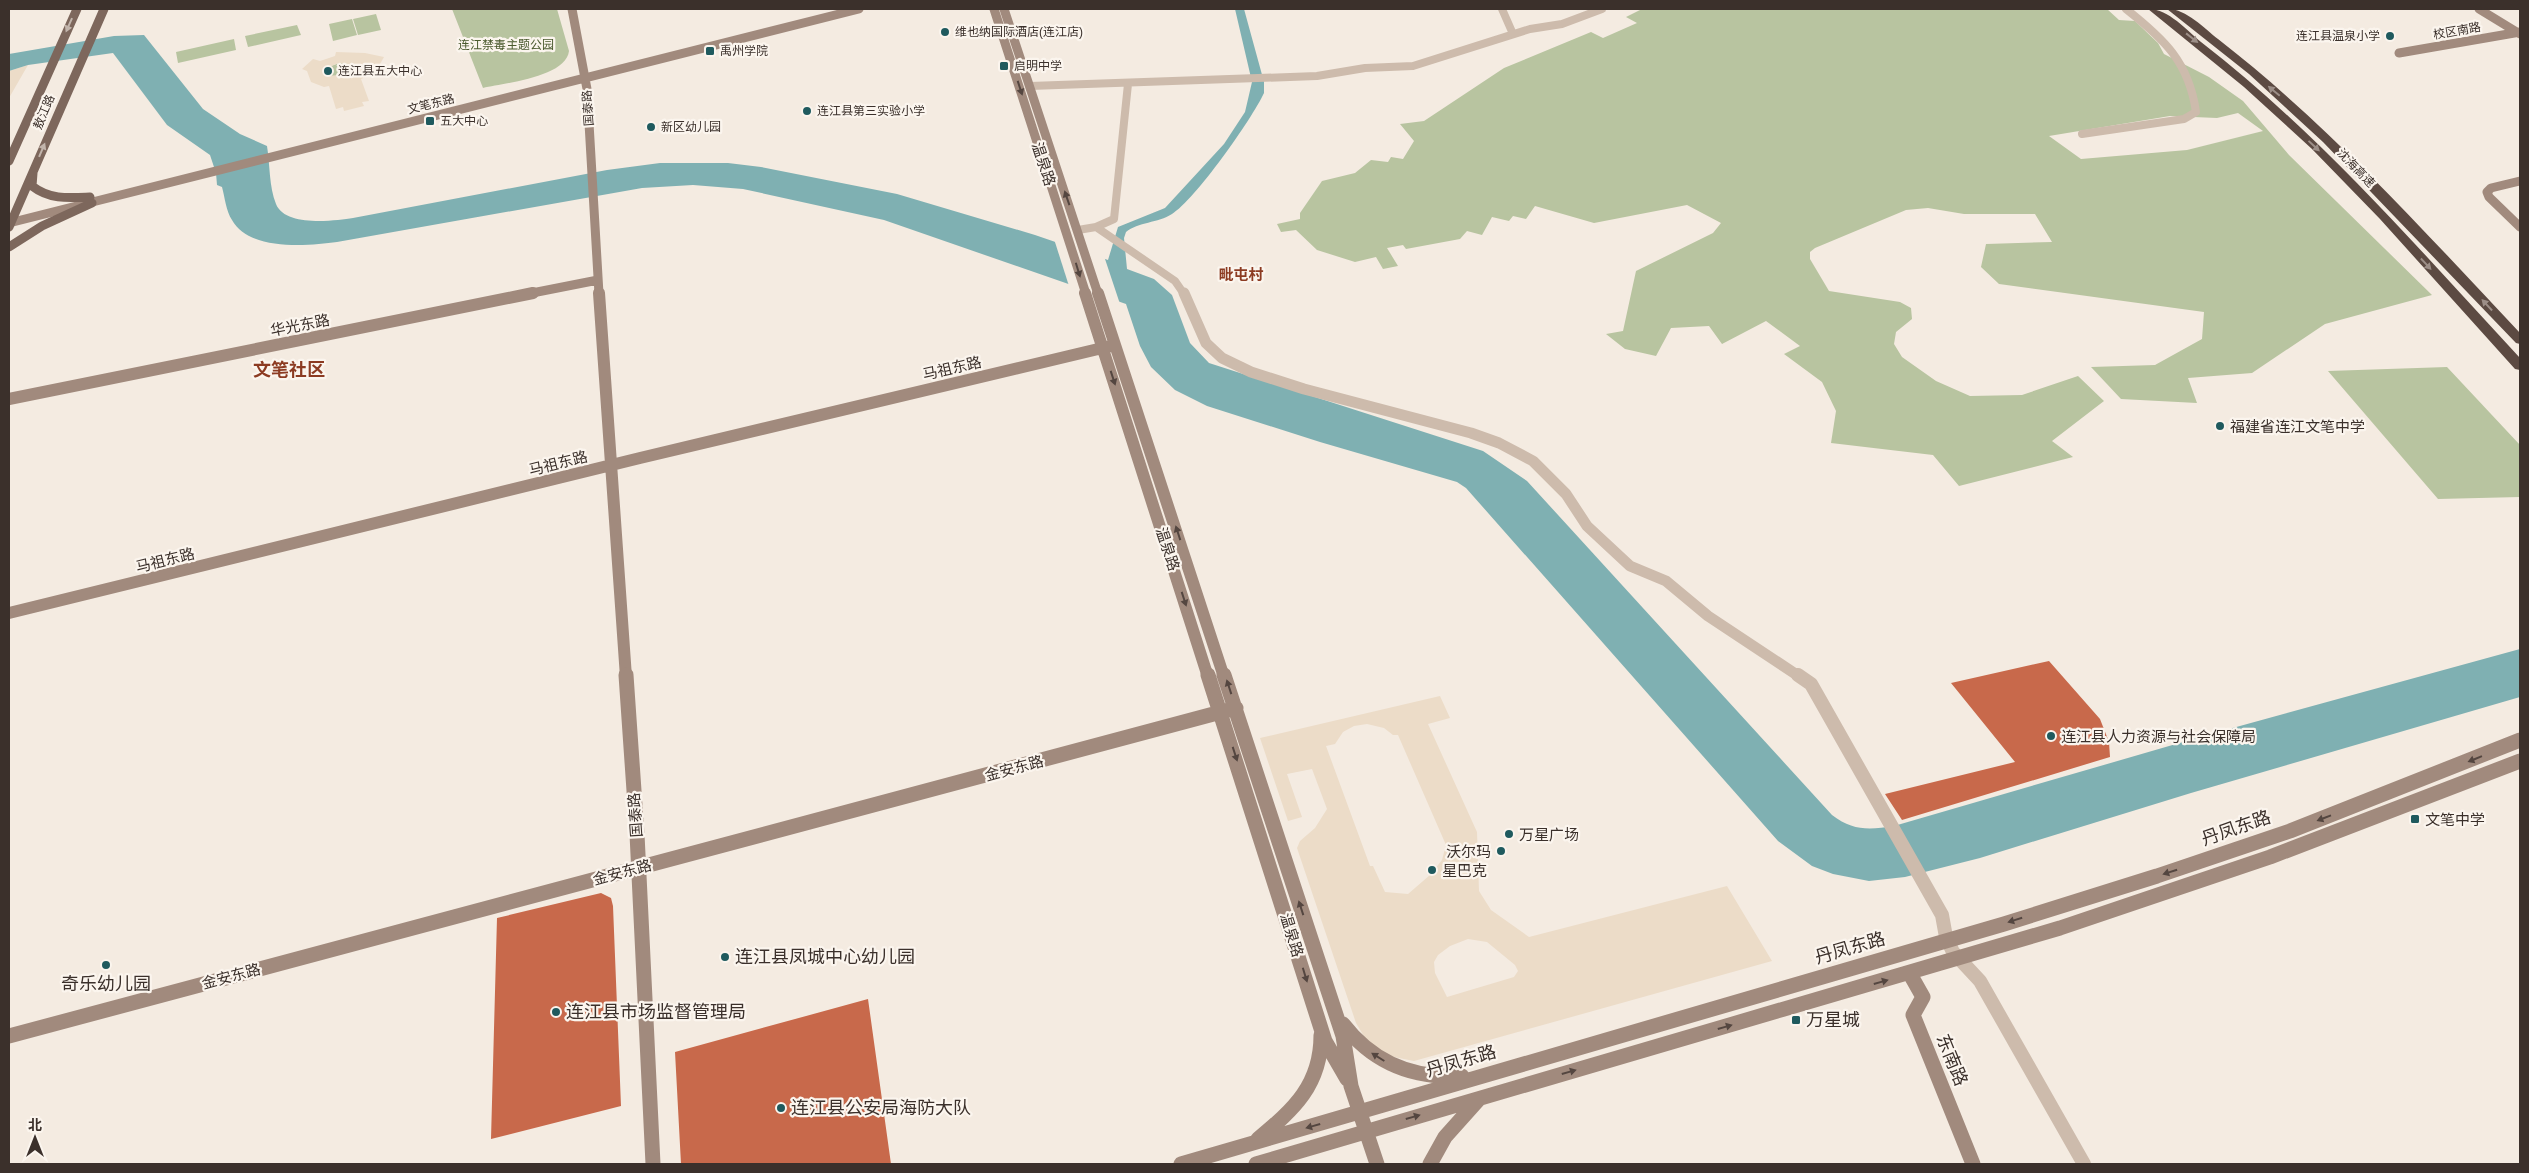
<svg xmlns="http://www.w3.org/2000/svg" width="2529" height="1173" font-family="Arial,'Noto Sans SC',sans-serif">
  <rect width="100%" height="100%" fill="#f4ebe1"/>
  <path fill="#b8c4a0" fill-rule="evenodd" d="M452 9H557L569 51C566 77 505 83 483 88Z
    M1642 9H2107L2119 20 2135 21 2158 43 2164 54 2209 77 2243 101 2289 155 2432 295 2325 324 2252 373 2188 378 2197 403 2121 399 2091 367 2155 365 2202 339 2204 312 1999 284 1981 267 1986 244 2052 242 2035 214H1964L1928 208 1906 210 1815 248 1810 252V259L1829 291 1900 302 1911 308 1912 319 1896 332 1894 344 1902 357 1936 381 1970 396 2022 395 2078 376 2104 401 2052 441 2073 457 1959 486 1933 455 1831 443 1836 411 1822 382 1784 354 1800 346 1766 321 1722 344 1709 326 1671 328 1656 356 1625 349 1606 334 1623 331 1636 271 1713 233 1721 223 1687 205 1594 223 1535 206 1526 219 1513 216 1509 221 1492 217 1482 235 1467 231 1460 239 1406 249 1403 245 1387 248 1398 266 1383 269 1376 257 1355 262 1317 250 1296 230 1281 232 1277 224 1300 219V213L1322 181 1355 173 1371 160 1388 162 1391 157 1403 159 1414 141 1400 124 1424 121 1504 68 1591 32 1603 38 1637 23 1626 17ZM2238 113 2263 131 2187 150 2081 159 2049 136 2170 116 2217 118Z
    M376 14 381 30 358 35 353 19Z
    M352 19 357 35 333 41 329 24Z
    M297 25 301 35 248 47 245 36Z
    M234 39 236 50 178 63 176 52Z
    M339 63 350 64 352 69C345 75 333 79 324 73L326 68Z
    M2447 367 2520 445V497L2438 499 2328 371Z"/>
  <path fill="#ecdcc8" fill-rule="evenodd" d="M336 52 365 53 384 57 375 73 361 79 369 101 362 102 364 106 344 111 343 107 336 109 329 86 324 87 311 82 307 71 302 69 313 59 320 61 335 56ZM339 63 350 64 352 69 338 75 329 76 325 73 326 68Z
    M28 65 9 98V71Z
    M1440 696 1450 718 1428 724 1477 832 1479 891 1491 910 1529 937 1727 886 1772 961 1414 1061 1394 1057 1379 1050 1365 1038 1356 1023 1297 848 1300 841 1315 828 1327 809 1312 769 1287 774 1302 817 1288 821 1260 738ZM1367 724 1384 728 1393 735H1398L1446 845 1442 860 1430 875 1408 894 1385 892 1373 866H1370L1326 746 1335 744 1343 732 1354 726ZM1468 939 1487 942 1515 965 1518 971 1514 977 1447 997 1435 973 1434 962 1438 955 1450 946Z"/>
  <path fill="#7fb0b2" d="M1235 9H1244L1264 82V93C1252 119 1195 200 1172 214 1158 223 1138 222 1126 232L1124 238 1127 269 1154 279 1172 295 1190 343 1209 363 1483 451 1527 481 1832 815C1853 831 1869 830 1894 826L2200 737 2520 649V697L2191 793 1980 858 1905 877 1869 881 1833 874 1812 866 1778 841 1466 488 1457 482 1320 442 1207 406 1175 390 1151 367 1140 346 1126 304 884 220 743 189 693 185 642 188 337 242C307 246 249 251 232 220 226 211 225 198 222 187L217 185 216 173 210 155 167 125 113 53 28 65 9 71V54L114 36 144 35 203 109 240 134 267 146C270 164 269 187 276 204 285 227 334 221 353 218L607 170 660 163H728L761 167 897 194 1035 235 1108 260 1118 227 1165 208 1224 144 1245 112 1252 82Z"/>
  <path fill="#f4ebe1" d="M1054 239 1104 256 1120 304 1069 286Z"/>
  <path fill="#c8694b" d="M2049 661 2100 719 2109 742 2110 757 1902 820 1885 794 2015 762 1951 683Z
    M601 893 611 898 613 906 621 1106 491 1139 497 918Z
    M868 999 891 1164H681L675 1052Z"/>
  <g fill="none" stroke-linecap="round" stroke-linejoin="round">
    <path stroke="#cdbbac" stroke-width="8" d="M1502 9 1513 34
      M1030 86 1317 76 1365 68 1413 66 1530 29 1562 24 1602 9
      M2082 134 2184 119 2196 112C2189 62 2164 39 2126 9
      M1096 227 1175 281 1184 294
      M1078 230 1096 227 1114 219 1128 84"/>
    <path stroke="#cdbbac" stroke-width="11" d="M1184 293 1206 343 1222 358 1251 372 1304 389 1471 433 1499 443 1533 461 1566 494 1587 526 1630 566 1666 581 1708 616 1800 677"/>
    <path stroke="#cdbbac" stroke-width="14" d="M1798 675 1811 684 1942 915 1946 937 1953 952 1980 981 2084 1164"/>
    <path stroke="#a18a7d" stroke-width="9" d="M572 9 587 89 599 294
      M994 9 1086 294
      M1004 9 1098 294
      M2479 9 2520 34
      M2399 53 2520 32
      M2520 181 2491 188 2487 192 2489 197 2520 227
      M9 223 859 9
      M527 294 598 280"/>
    <path stroke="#a18a7d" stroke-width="12" d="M599 293 626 677
      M1085 293 1208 677
      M1098 293 1224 677
      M9 399 533 293
      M9 613 640 458 1115 345"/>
    <path stroke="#a18a7d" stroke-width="15" d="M626 675 637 834 653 1164
      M1208 675 1325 1041 1347 1079
      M1224 675 1343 1036 1351 1086 1377 1164
      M1910 974 1923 997 1913 1015 1973 1164
      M1343 1024C1373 1063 1413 1079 1462 1076
      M9 1036 1236 708
      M1258 1139C1294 1109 1321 1085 1321 1035
      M1181 1164 2004 924 2157 876 2290 831 2520 740
      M1256 1164 2060 928 2270 857 2520 761
      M1430 1164 1445 1137 1479 1099"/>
    <path stroke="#7d675c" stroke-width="9" d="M9 161 77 9
      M33 173 32 186C50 200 69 198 90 197
      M9 227 104 9
      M9 247 42 226 92 203"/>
    <path fill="#5c4a42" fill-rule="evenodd" d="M2148 9C2167 8 2187 30 2201 42 2320 134 2418 248 2520 358V370L2515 369 2380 219 2312 149 2244 87Z
      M2167 9C2185 8 2204 28 2218 39 2329 125 2424 231 2520 333V344L2516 343 2323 142 2249 74Z"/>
  </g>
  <defs><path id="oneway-solid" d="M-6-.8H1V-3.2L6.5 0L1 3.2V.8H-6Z" transform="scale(1.25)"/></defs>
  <g fill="#c2b5ac">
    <use href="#oneway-solid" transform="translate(69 25) rotate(114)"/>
    <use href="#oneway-solid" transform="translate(42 150) rotate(-67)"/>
  </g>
  <g fill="#9c8e87">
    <use href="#oneway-solid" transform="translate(2192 38) rotate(38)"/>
    <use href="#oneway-solid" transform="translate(2274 91) rotate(-140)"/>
    <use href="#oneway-solid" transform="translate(2314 146) rotate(43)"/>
    <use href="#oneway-solid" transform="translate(2426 264) rotate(47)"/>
    <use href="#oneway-solid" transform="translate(2487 305) rotate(-133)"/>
  </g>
  <g fill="#544640">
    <use href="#oneway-solid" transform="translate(1020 88) rotate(72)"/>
    <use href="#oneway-solid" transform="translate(1067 198) rotate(-109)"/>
    <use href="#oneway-solid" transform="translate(1078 270) rotate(73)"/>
    <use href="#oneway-solid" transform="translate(1113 378) rotate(72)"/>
    <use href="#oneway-solid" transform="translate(1178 533) rotate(-108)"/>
    <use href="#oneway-solid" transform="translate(1184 599) rotate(72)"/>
    <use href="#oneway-solid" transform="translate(1229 687) rotate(-108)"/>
    <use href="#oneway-solid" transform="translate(1235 754) rotate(72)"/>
    <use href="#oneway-solid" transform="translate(2475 759) rotate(158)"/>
    <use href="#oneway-solid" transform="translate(2324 818) rotate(159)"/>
    <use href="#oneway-solid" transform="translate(2170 872) rotate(162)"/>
    <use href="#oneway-solid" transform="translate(1301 908) rotate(-108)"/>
    <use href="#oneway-solid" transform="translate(2015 920) rotate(163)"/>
    <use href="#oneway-solid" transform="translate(1305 975) rotate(73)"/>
    <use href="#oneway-solid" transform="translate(1881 982) rotate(-16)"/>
    <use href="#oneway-solid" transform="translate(1725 1027) rotate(-16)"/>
    <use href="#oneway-solid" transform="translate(1378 1057) rotate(-148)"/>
    <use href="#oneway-solid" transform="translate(1569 1072) rotate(-16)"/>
    <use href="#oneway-solid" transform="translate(1413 1117) rotate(-16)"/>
    <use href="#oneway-solid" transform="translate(1313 1126) rotate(164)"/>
  </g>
  <g fill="#1f5a5e" stroke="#fbf5ee" stroke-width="2">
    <circle cx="945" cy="32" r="5"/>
    <circle cx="2390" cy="36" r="5"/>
    <rect x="705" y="46" width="10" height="10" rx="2.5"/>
    <rect x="999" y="61" width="10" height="10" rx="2.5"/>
    <circle cx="328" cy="71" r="5"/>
    <circle cx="807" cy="111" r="5"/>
    <rect x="425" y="116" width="10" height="10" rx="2.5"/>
    <circle cx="651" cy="127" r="5"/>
    <circle cx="2220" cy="426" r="5"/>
    <circle cx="2051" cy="736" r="5"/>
    <rect x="2410" y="814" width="10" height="10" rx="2.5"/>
    <circle cx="1509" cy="834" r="5"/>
    <circle cx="1501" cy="851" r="5"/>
    <circle cx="1432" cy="870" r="5"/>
    <circle cx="725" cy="957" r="5"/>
    <circle cx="106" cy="965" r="5"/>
    <circle cx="556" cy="1012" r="5"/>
    <rect x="1791" y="1015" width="10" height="10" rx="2.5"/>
    <circle cx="781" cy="1108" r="5"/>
  </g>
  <g text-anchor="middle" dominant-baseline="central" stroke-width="4.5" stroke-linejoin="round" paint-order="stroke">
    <g font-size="12" fill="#3b302b" stroke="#fbf5ee">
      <text transform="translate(2457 31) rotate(-10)">校区南路</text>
      <text transform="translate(431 104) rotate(-14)">文笔东路</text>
      <text transform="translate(588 108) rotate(-94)">国泰路</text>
      <text transform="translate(44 112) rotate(-67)">敖江路</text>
      <text transform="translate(2356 168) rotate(46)">沈海高速</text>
    </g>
    <g font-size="12" fill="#3b302b" stroke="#fbf5ee" text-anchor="start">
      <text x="955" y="32">维也纳国际酒店(连江店)</text>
      <text x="2380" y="36" text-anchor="end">连江县温泉小学</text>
      <text x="720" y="51">禹州学院</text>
      <text x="1014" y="66">启明中学</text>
      <text x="338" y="71">连江县五大中心</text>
      <text x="817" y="111">连江县第三实验小学</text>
      <text x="440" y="121">五大中心</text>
      <text x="661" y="127">新区幼儿园</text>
    </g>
    <g font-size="12" fill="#4a5a2e" stroke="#fbf5ee">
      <text x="506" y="45">连江禁毒主题公园</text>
    </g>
    <g font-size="15" fill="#3b302b" stroke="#fbf5ee">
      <text transform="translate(1044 164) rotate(72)">温泉路</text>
      <text transform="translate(300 325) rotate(-11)">华光东路</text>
      <text transform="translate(952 368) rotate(-13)">马祖东路</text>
      <text transform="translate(558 463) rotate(-14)">马祖东路</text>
      <text transform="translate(1168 549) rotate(72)">温泉路</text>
      <text transform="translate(165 560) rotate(-14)">马祖东路</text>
      <text transform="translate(1014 768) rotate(-15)">金安东路</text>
      <text transform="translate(635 815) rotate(-94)">国泰路</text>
      <text transform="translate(622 872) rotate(-15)">金安东路</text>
      <text transform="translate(1292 935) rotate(73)">温泉路</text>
      <text transform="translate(231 976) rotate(-15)">金安东路</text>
    </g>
    <g font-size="15" font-weight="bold" fill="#8c3b22" stroke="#fbf5ee">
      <text x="1241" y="274">毗屯村</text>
    </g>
    <g font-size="15" fill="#3b302b" stroke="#fbf5ee" text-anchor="start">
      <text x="2230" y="426">福建省连江文笔中学</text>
      <text x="2061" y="736">连江县人力资源与社会保障局</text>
      <text x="2425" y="819">文笔中学</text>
      <text x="1519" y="834">万星广场</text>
      <text x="1491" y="851" text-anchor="end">沃尔玛</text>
      <text x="1442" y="870">星巴克</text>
    </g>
    <g font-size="18" font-weight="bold" fill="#8c3b22" stroke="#fbf5ee">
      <text x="289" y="370">文笔社区</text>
    </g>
    <g font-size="18" fill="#3b302b" stroke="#fbf5ee">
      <text transform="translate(2236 828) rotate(-19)">丹凤东路</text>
      <text transform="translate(1850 948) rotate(-16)">丹凤东路</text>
      <text transform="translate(1952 1060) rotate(68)">东南路</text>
      <text transform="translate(1461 1061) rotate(-16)">丹凤东路</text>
    </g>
    <g font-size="18" fill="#3b302b" stroke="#fbf5ee" text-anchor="start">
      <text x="735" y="957">连江县凤城中心幼儿园</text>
      <text x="106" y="984" text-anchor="middle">奇乐幼儿园</text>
      <text x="566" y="1012">连江县市场监督管理局</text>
      <text x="1806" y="1020">万星城</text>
      <text x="791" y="1108">连江县公安局海防大队</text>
    </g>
  </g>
  <rect width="2529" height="1173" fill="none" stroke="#3b302b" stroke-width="20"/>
  <g transform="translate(35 1138)" stroke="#fbf5ee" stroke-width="4" paint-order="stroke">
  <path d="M0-4L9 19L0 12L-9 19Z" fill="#3b302b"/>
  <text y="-8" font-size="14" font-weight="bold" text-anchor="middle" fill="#3b302b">北</text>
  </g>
</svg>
